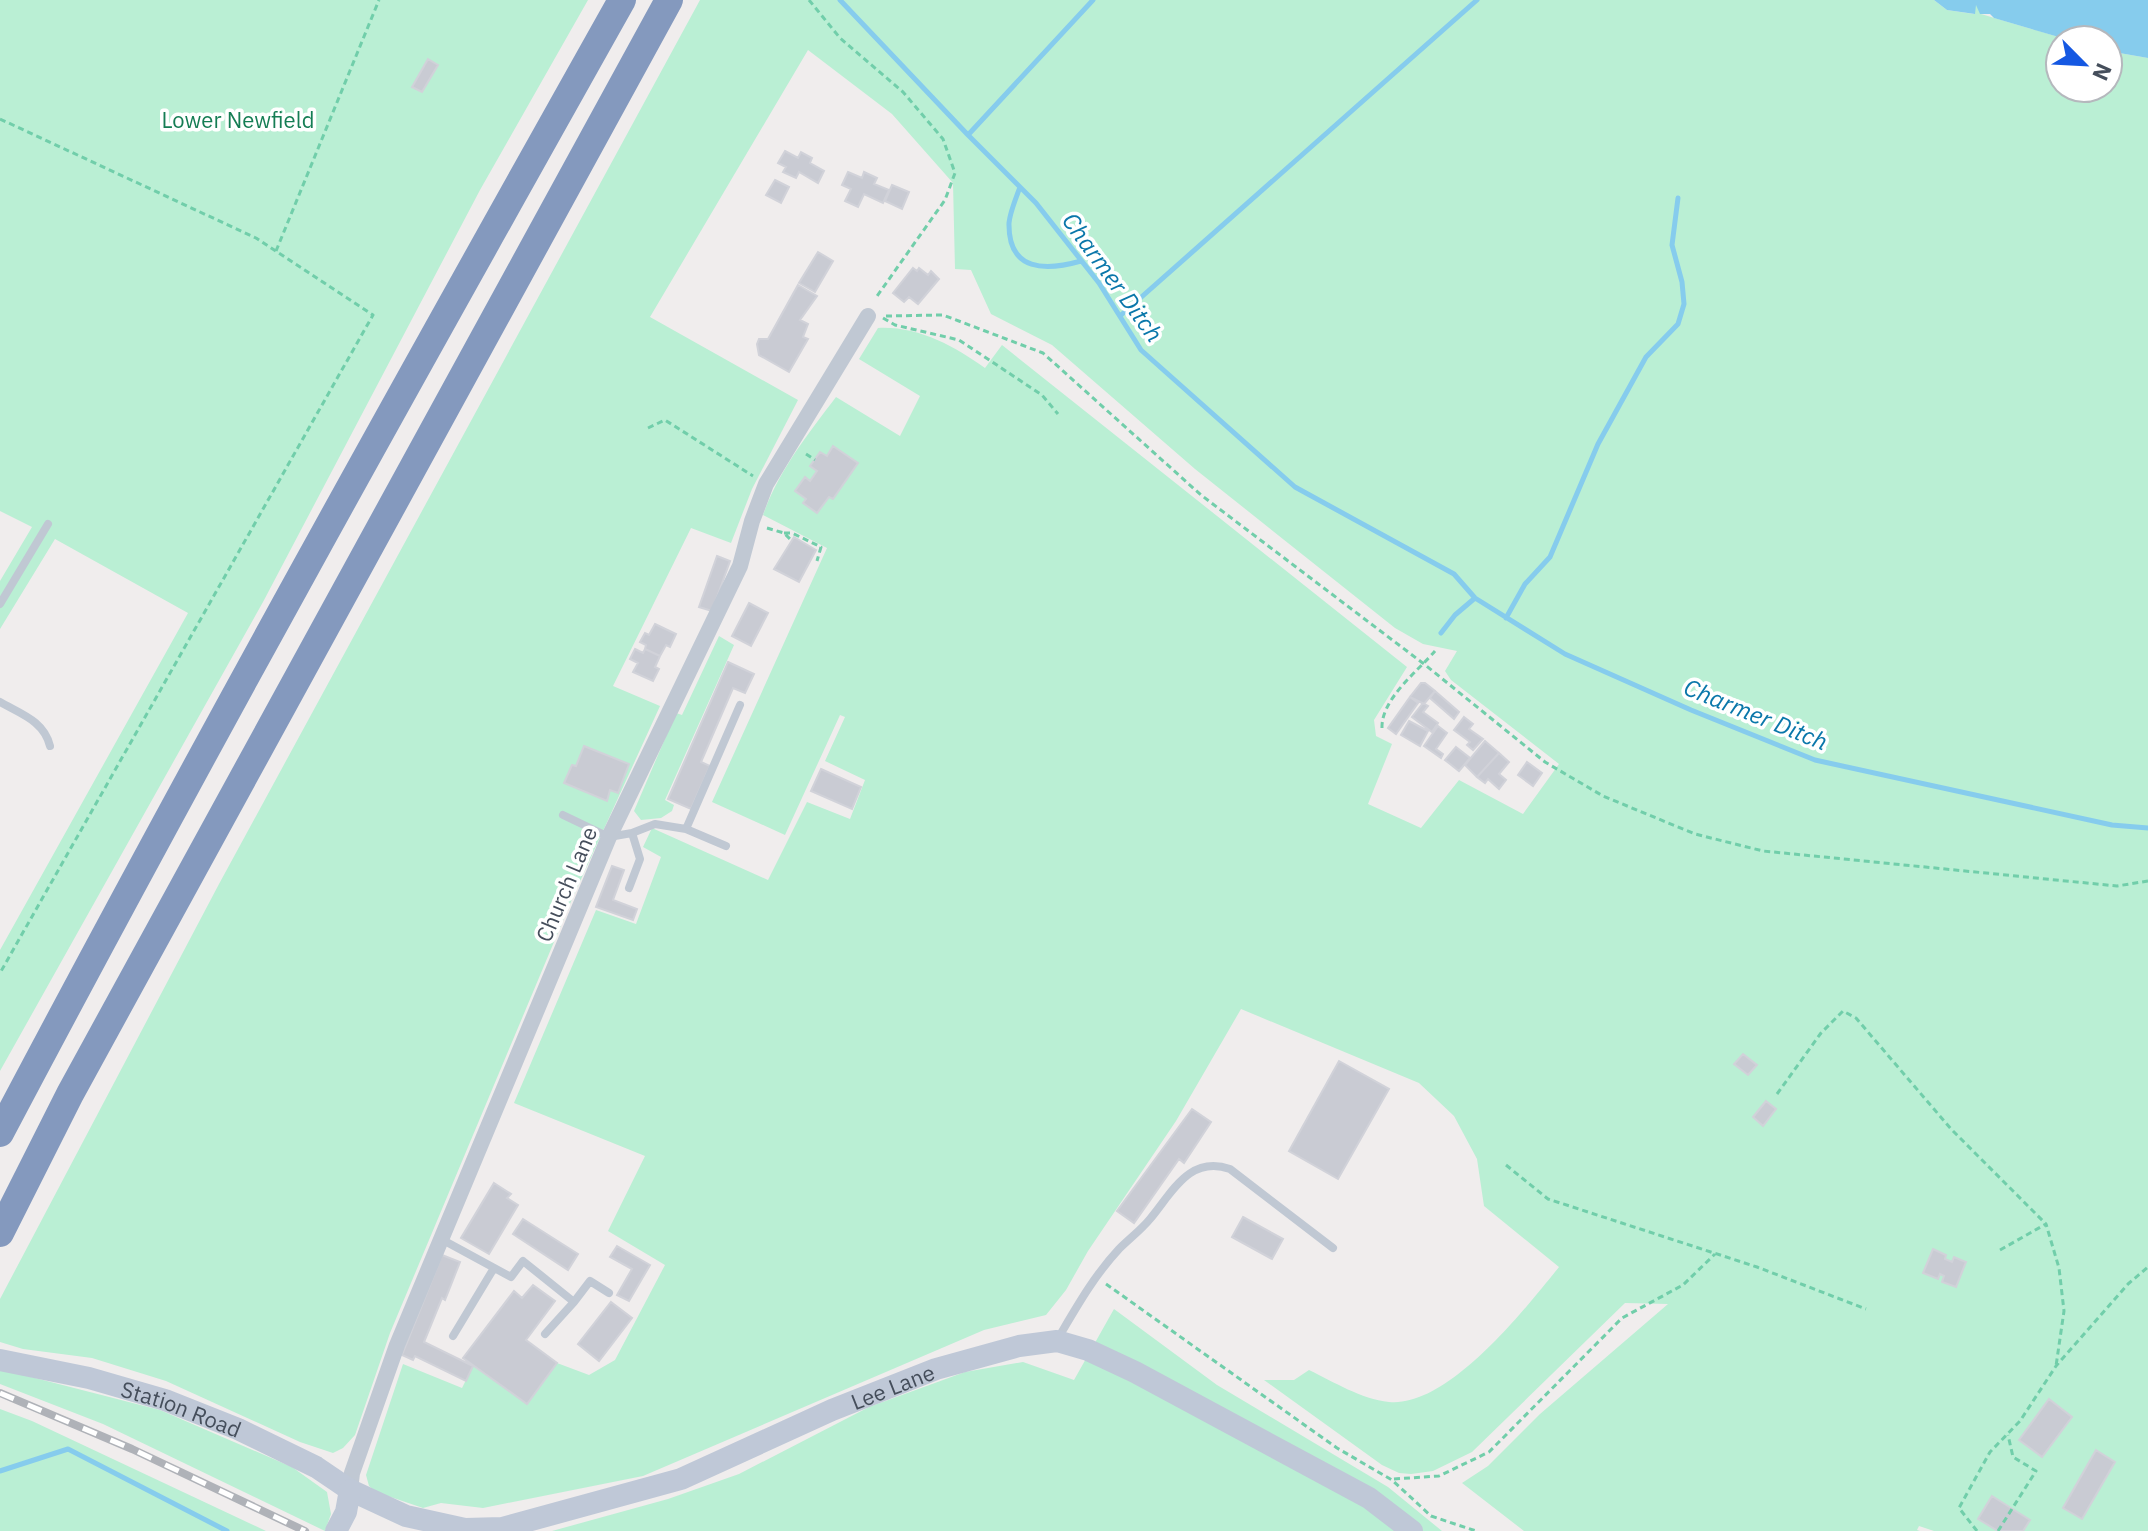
<svg xmlns="http://www.w3.org/2000/svg" width="2148" height="1531" font-family="'IBM Plex Sans',sans-serif">
  <rect width="100%" height="100%" fill="#f0eded"/>
  <path fill="#baefd4" d="M0 0H588L480 190 263 602 0 1071V950L188 613 55 539 0 629V581L32 527 0 511Z
    M700 0H1934L1947 10 1974 14 1975 0 1981 14 2069 40H2060V88H2108V51L2148 58V1531H1934L1919 1526 1917 1530 1920 1531H1524L1462 1483 1488 1466 1540 1414 1668 1304 1625 1303 1472 1452 1433 1471 1411 1474 1399 1473 1382 1465 1264 1380H1294L1309 1370C1334 1382 1361 1399 1389 1402 1448 1408 1525 1309 1559 1267L1484 1206 1477 1159 1454 1116 1419 1083 1241 1009 1176 1121 1088 1251 1066 1290 1046 1315 984 1330 643 1476 483 1508 441 1503 423 1508 376 1492 369 1486 366 1475 403 1364 462 1388 473 1366 527 1404 557 1363 589 1375 615 1360 665 1265 608 1231 645 1156 514 1103 596 910 636 924 661 857 643 847 652 828 768 880 807 802 850 819 865 780 825 761 845 717 840 715 785 835 712 802 827 548 763 515C779 470 808 434 836 397L900 436 920 396 859 359 878 328C918 326 954 346 985 368L1002 345 1407 667 1374 720 1376 736 1392 744 1368 804 1421 828 1459 780 1523 814 1559 764 1451 680 1445 671 1457 651 1423 644 1395 628 1195 469 1052 345 991 314 971 270 955 269 953 183 892 114 808 50 650 317 798 400 752 489 731 543 691 528 613 686 660 706 572 899 390 1333 355 1435 343 1448 333 1453 300 1442 166 1381 92 1358 23 1349 0 1342V1299L219 884Z
    M719 636 734 645 665 800 674 805 672 811 661 818 641 820 634 811 676 713 682 715Z
    M1114 1309 1217 1385 1388 1487 1442 1531H552L668 1499 739 1474 869 1407 965 1372 1023 1362 1074 1380Z
    M0 1369 160 1410 292 1467 327 1492 331 1514 325 1531 103 1424 0 1384Z
    M0 1409 32 1421 266 1531H0Z"/>
  <path fill="#86cced" d="M1934 0H2148V58L2108 51V40H2069L1994 18 1990 14H1980L1976 5 1975 14 1947 10Z"/>
  <g fill="none" stroke-linecap="round" stroke-linejoin="round">
    <path stroke="#86cced" stroke-width="5" d="M840 0 968 135 1036 203 1099 283 1141 350 1295 487 1454 574 1475 598 1565 654 1691 710 1815 760 2112 825 2148 828
      M968 135 1093 0
      M1020 187C1016 198 1010 212 1009 223 1008 272 1046 271 1081 261
      M1120 316 1477 0
      M1506 618 1525 584 1550 557 1598 444 1646 357 1678 324 1684 304 1682 282 1672 245 1678 198
      M1441 633 1455 615 1475 598
      M0 1471 68 1449 227 1531"/>
  </g>
  <path fill="#c9cbd3" stroke="#d1d2d9" stroke-width="2" d="M428 59 438 65 422 92 412 87Z
    M785 151 798 158 801 152 812 158 810 163 824 171 818 183 799 172 796 178 783 172 786 167 778 163Z
    M848 172 862 178 864 172 877 178 874 184 889 190 883 203 864 194 858 207 845 201 851 189 842 185Z
    M775 180 789 187 781 203 766 195Z
    M892 185 909 192 902 209 885 201Z
    M818 252 833 261 815 292 799 283Z
    M913 268 917 271 919 268 928 275 931 271 939 279 918 304 909 297 904 302 893 293Z
    M798 285 817 296 800 320 808 324 803 337 808 339 789 372 759 355 757 344 759 339H768Z
    M833 446 858 463 833 499 829 497 817 513 803 503 806 499 795 491 805 477 810 481 817 471 810 466 820 452 827 456Z
    M794 537 816 550 799 582 774 569Z
    M717 556 730 561 712 611 699 607Z
    M749 603 768 613 751 646 732 636Z
    M655 624 676 634 670 647 666 645 660 656 645 649 646 645 640 642 645 633 649 635Z
    M635 649 643 653 645 649 660 656 655 667 659 669 653 681 633 672 638 663 630 659Z
    M728 662 754 674 745 693 733 688 701 762 710 766 691 809 668 799Z
    M1421 683H1425L1435 691 1424 704 1410 697Z
    M1435 691 1459 712 1454 719 1430 698Z
    M1410 697 1418 703 1396 734 1388 728Z
    M1423 703 1428 706 1423 712 1438 723 1432 732 1412 717Z
    M1464 717 1473 724 1469 729 1483 739 1473 750 1467 745 1470 742 1454 730Z
    M1409 721 1428 731 1420 746 1401 735Z
    M1438 726 1447 733 1436 749 1443 754 1441 758 1424 746Z
    M1485 741 1499 753 1477 777 1465 765Z
    M584 746 629 764 618 793 610 790 607 801 564 783 572 765 576 766Z
    M1456 747 1470 758 1459 771 1445 760Z
    M1499 753 1509 762 1499 774 1506 780 1499 789 1488 779 1485 783 1477 777Z
    M1527 762 1542 773 1533 786 1518 775Z
    M821 769 861 787 852 809 811 791Z
    M612 866 624 870 613 900 637 909 633 920 596 907Z
    M1743 1054 1757 1065 1748 1075 1734 1064Z
    M1339 1061 1389 1089 1338 1179 1289 1151Z
    M1766 1101 1776 1109 1763 1126 1753 1117Z
    M1192 1109 1211 1122 1184 1163 1179 1159 1134 1223 1117 1211Z
    M494 1183 511 1194 507 1198 518 1205 489 1254 461 1238Z
    M1243 1217 1283 1239 1272 1259 1232 1237Z
    M523 1219 578 1254 568 1270 513 1234Z
    M617 1246 650 1265 629 1301 617 1295 632 1269 610 1257Z
    M1933 1249 1946 1255 1945 1259 1952 1262 1954 1257 1966 1262 1956 1287 1942 1282 1944 1276 1940 1274 1938 1279 1923 1273Z
    M442 1255 460 1262 445 1300 442 1298 424 1342 473 1366 466 1381 415 1356 413 1360 402 1355Z
    M533 1285 555 1301 526 1340 557 1363 527 1404 463 1358 514 1291 522 1298Z
    M611 1302 632 1318 599 1361 578 1344Z
    M2049 1399 2072 1417 2042 1457 2019 1440Z
    M2096 1450 2115 1462 2082 1519 2063 1508Z
    M1992 1496 2030 1520 2023 1531H1998L1978 1519Z"/>
  <g fill="none" stroke-linecap="round" stroke-linejoin="round">
    <path stroke="#71ceaa" stroke-width="3" stroke-dasharray="6 4" stroke-linecap="butt" d="M809 0 840 38 903 92 943 139 955 173 945 200 875 299
      M0 119 256 238 373 315 0 973
      M276 251 379 0
      M886 316 943 315 1043 353 1201 495 1424 664 1545 762 1603 796 1695 834 1763 851 2117 886 2148 881
      M883 318 895 325 959 340 1042 395 1058 414
      M648 428 665 420 753 476
      M806 454 815 460
      M767 528 784 533 792 541
      M784 533H792L821 547 817 561
      M1382 728C1381 699 1418 671 1435 651
      M1777 1094 1821 1033 1843 1011 1856 1018 1951 1129 2046 1224
      M1506 1165 1548 1199 1757 1267 1866 1309
      M2000 1250 2046 1224 2059 1268 2064 1311 2056 1366
      M1106 1284 1337 1448 1392 1480 1431 1516 1476 1531
      M1394 1479 1439 1476 1489 1452 1622 1318 1683 1285 1715 1254
      M1977 1531 1959 1508 1990 1452 2020 1421 2056 1366 2128 1284 2148 1267
      M1998 1531 2036 1471 2013 1457 2008 1435"/>
    <path stroke="#c0c8d3" stroke-width="8" d="M0 604 48 524
      M0 702C21 714 44 721 50 746
      M563 815 609 837 632 833 655 824 686 829 740 705
      M686 829 726 846
      M629 888 640 859 632 833
      M441 1239 511 1277 523 1261 574 1302 545 1334
      M574 1302 590 1281 609 1293
      M453 1336 494 1268
      M1057 1340C1076 1308 1093 1277 1119 1249 1129 1239 1141 1230 1150 1219 1172 1193 1189 1155 1230 1169L1333 1248"/>
    <path stroke="#c0c8d3" stroke-width="16" d="M350 1490 352 1473 397 1345 609 837 740 566 752 521 766 484 868 316"/>
    <g stroke="#bfc8d7" stroke-width="22">
      <path id="s1" d="M0 1360 89 1378 165 1400 238 1429 316 1467 350 1490 406 1516 465 1529 502 1528 681 1479 832 1410 936 1369 1019 1346 1057 1341 1088 1350 1135 1372 1369 1498 1412 1531"/>
      <path d="M336 1531 346 1512 350 1490"/>
    </g>
    <path stroke="#8499be" stroke-width="28" d="M0 1133C201 752 411 376 622 0
      M0 1233 70 1094 669 0"/>
    <g stroke="#afb2b8" stroke-width="8">
      <path id="rail" d="M0 1393 132 1449 305 1531"/>
    </g>
    <use href="#rail" stroke="#fff" stroke-width="5" stroke-dasharray="15" stroke-linecap="butt"/>
  </g>
  <g text-anchor="middle" dominant-baseline="central" stroke-width="7" stroke-linejoin="round" paint-order="stroke">
    <g font-size="22" fill="#157d54" stroke="#fff">
      <text x="238" y="119">Lower Newfield</text>
    </g>
    <g font-size="22" fill="#454e5b" stroke="#fff">
      <text transform="translate(566 884) rotate(-67)">Church Lane</text>
      <text stroke="none"><textPath href="#s1" startOffset="952">Lee Lane</textPath></text>
      <text stroke="none"><textPath href="#s1" startOffset="188">Station Road</textPath></text>
    </g>
    <g font-size="24" font-style="italic" fill="#0a77aa" stroke="#fff">
      <text transform="translate(1113 277) rotate(54)">Charmer Ditch</text>
      <text transform="translate(1756 714) rotate(22)">Charmer Ditch</text>
    </g>
  </g>
  <g transform="translate(2084 64) rotate(114)"><circle r="38" fill="#ffffff" stroke="#b5b8bd" stroke-width="2"/>
  <path d="M0-6L14 30L0 20L-14 30Z" fill="#1558e2"/>
  <text y="-12" font-size="22" font-weight="bold" text-anchor="middle" fill="#454e5b">N</text>
  </g>
</svg>
